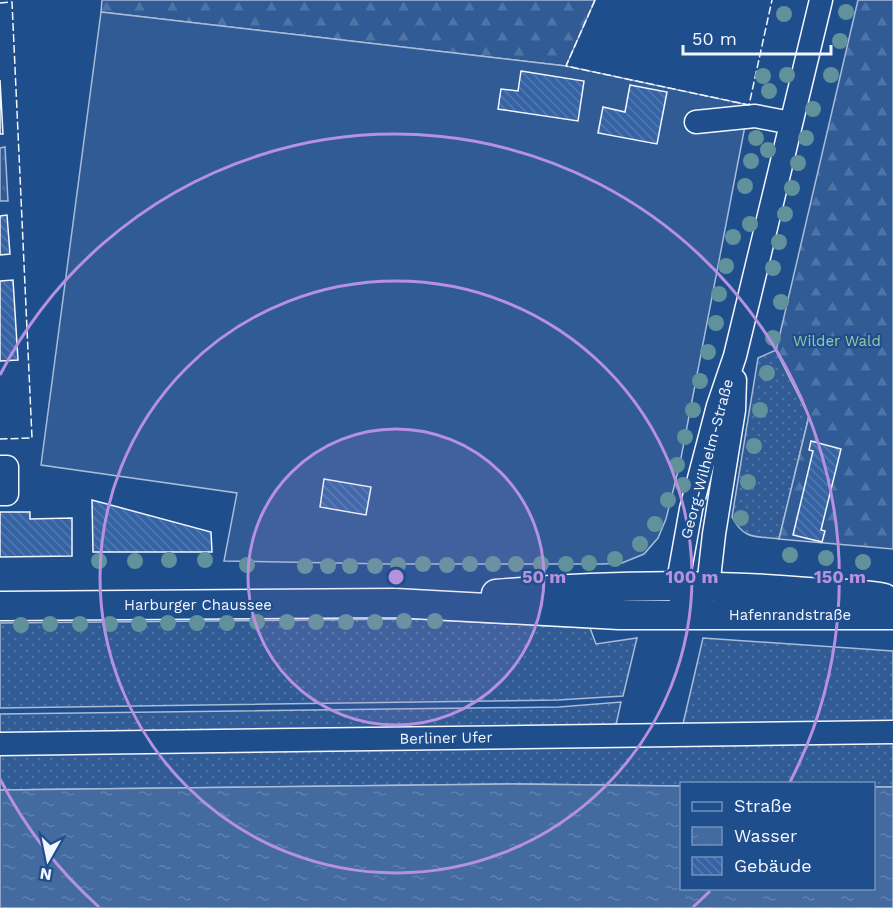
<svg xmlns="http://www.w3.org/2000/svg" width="893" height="908" font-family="'Work Sans',sans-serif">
  <defs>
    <pattern id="grass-dots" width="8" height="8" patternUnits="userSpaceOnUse" patternTransform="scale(1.5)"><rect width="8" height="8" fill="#305b95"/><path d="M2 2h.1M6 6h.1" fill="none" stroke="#4e73a5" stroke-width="1.8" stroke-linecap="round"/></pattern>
    <pattern id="forest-firs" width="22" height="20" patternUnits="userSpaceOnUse" patternTransform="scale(1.5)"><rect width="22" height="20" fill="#305b95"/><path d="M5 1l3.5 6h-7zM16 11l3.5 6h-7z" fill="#4e73a5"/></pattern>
    <pattern id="park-tufts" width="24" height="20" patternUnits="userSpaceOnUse" patternTransform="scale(1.5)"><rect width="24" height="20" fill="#305b95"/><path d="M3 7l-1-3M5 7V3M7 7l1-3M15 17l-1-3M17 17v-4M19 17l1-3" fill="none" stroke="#4e73a5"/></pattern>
    <pattern id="water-ripples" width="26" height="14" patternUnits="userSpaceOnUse" patternTransform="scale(1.5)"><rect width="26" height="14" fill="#446ba0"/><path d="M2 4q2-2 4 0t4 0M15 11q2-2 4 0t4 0" fill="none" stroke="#5f81ae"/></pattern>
    <pattern id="building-back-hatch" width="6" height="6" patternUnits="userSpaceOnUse" patternTransform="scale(1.5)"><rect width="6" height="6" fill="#3563a3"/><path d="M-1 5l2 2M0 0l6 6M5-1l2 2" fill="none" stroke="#537ab1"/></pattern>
  </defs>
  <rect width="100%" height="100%" fill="#1f4e8c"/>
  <path fill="url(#grass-dots)" stroke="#a8bbd7" stroke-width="1.5" d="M776 350 809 416 779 539C755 536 744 540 732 517L758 358Z
    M415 619 590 628 596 644 637 638 623 696 558 700 0 708V623Z
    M703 638 893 651V721L683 724Z
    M621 702 616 725 0 733V714L559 707Z
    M893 740V787H874V784H682L681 786 514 784 0 790V752Z"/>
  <path fill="url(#forest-firs)" stroke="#a8bbd7" stroke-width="1.5" d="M102 0H595L566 66 101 12Z
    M858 0H893V549L779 539 809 416 776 351Z"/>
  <path fill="url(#park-tufts)" stroke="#a8bbd7" stroke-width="1.5" d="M5 147 8 201H0V148Z"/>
  <path fill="#305b95" stroke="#a8bbd7" stroke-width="1.5" d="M101 12 566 66 749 105 680 463 666 519 658 538 644 554 622 563 603 564H389L224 561 237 493 41 465Z"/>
  <path fill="url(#water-ripples)" stroke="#a8bbd7" stroke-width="1.5" d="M514 784 681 786 682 888H874V787H893V908H0V790Z"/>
  <path fill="url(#building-back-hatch)" stroke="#f2f6ff" stroke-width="1.5" d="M521 71 584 81 578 121 498 109 501 89 518 91Z
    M0 80 3 134H0Z
    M630 85 667 92 657 144 598 133 603 107 625 112Z
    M7 215 10 254 0 255V216Z
    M13 280 18 360 0 361V281Z
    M811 441 841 449 821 530 825 531 822 542 793 535 813 451 809 450Z
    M324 479 371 487 366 515 320 507Z
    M92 500 211 532 212 552H93Z
    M0 512H30V519L72 518V556L0 557Z"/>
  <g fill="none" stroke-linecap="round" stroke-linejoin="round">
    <g stroke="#f2f6ff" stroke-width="25">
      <path id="minor" d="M696 122 755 116 791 123
        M0 467H7V494H0
        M698 600 708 587 714 534 734 410 735 380
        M682 602 677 587 691 509 718 406 735 356 821 0
        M0 744 893 732"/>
    </g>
    <g stroke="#f2f6ff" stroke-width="31">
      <path id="major" d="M496 594C599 585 704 583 807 592 832 594 859 593 884 598
        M0 606 395 603 619 615H893"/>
    </g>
    <use href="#minor" stroke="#1f4e8c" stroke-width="22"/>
    <use href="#major" stroke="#1f4e8c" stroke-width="28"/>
    <path stroke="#f2f6ff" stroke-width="1.5" stroke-dasharray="8 3" stroke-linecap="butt" d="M595 0 566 66 749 105 772 0
      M0 3 12 2 32 438 0 439"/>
  </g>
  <g fill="#61919a">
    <circle cx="846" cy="12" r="8"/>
    <circle cx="784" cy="14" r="8"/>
    <circle cx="840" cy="41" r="8"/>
    <circle cx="787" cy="75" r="8"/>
    <circle cx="831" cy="75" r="8"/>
    <circle cx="763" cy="76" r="8"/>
    <circle cx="769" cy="91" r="8"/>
    <circle cx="813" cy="109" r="8"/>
    <circle cx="756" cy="138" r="8"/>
    <circle cx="806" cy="138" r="8"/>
    <circle cx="768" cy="150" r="8"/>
    <circle cx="751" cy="161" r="8"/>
    <circle cx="798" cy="163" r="8"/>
    <circle cx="745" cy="186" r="8"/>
    <circle cx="792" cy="188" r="8"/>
    <circle cx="785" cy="214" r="8"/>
    <circle cx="750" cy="224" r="8"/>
    <circle cx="733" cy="237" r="8"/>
    <circle cx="779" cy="242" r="8"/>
    <circle cx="726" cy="266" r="8"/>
    <circle cx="773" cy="268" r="8"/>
    <circle cx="719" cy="294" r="8"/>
    <circle cx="781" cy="302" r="8"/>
    <circle cx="716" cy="323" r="8"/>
    <circle cx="773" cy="338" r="8"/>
    <circle cx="708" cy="352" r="8"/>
    <circle cx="767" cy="373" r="8"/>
    <circle cx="700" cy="381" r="8"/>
    <circle cx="693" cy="410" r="8"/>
    <circle cx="760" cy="410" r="8"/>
    <circle cx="685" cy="437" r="8"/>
    <circle cx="754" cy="446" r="8"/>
    <circle cx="677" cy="465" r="8"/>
    <circle cx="748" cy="482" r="8"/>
    <circle cx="683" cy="485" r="8"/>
    <circle cx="668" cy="500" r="8"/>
    <circle cx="741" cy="518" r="8"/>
    <circle cx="655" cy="524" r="8"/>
    <circle cx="640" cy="544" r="8"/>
    <circle cx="790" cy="555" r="8"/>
    <circle cx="826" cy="558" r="8"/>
    <circle cx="615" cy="559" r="8"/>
    <circle cx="169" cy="560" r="8"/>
    <circle cx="205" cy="560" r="8"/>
    <circle cx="99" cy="561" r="8"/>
    <circle cx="135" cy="561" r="8"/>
    <circle cx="863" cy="562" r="8"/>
    <circle cx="589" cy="563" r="8"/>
    <circle cx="423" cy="564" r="8"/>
    <circle cx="470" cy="564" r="8"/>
    <circle cx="493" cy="564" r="8"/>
    <circle cx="516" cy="564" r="8"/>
    <circle cx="541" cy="564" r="8"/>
    <circle cx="566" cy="564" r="8"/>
    <circle cx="247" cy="565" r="8"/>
    <circle cx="398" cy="565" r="8"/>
    <circle cx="447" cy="565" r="8"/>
    <circle cx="305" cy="566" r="8"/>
    <circle cx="328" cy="566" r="8"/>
    <circle cx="350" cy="566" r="8"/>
    <circle cx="375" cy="566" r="8"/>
    <circle cx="404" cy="621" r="8"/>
    <circle cx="435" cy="621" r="8"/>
    <circle cx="257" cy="622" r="8"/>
    <circle cx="287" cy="622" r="8"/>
    <circle cx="316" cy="622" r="8"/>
    <circle cx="346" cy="622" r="8"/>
    <circle cx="375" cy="622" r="8"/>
    <circle cx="168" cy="623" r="8"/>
    <circle cx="197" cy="623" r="8"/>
    <circle cx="227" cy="623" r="8"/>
    <circle cx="50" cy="624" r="8"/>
    <circle cx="80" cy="624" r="8"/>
    <circle cx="110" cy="624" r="8"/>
    <circle cx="139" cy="624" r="8"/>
    <circle cx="21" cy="625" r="8"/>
  </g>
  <circle cx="396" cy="577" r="148" fill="#b691df" fill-opacity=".12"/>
  <g fill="none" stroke="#b691df" stroke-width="3">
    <circle cx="396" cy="577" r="148"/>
    <circle cx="396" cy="577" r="296"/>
    <path d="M710 891A444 444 0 0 1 693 907M99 907A444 444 0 0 1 0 779M0 375A444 444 0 1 1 790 782"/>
  </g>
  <g text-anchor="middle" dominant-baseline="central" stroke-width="4.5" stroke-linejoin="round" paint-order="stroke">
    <g font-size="15" fill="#97c8a6" stroke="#1f4e8c">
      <text x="837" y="341">Wilder Wald</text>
    </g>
    <g font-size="15" fill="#f2f6ff" stroke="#1f4e8c">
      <text transform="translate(707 459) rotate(-75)">Georg-Wilhelm-Straße</text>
      <text x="198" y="605">Harburger Chaussee</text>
      <text x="790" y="615">Hafenrandstraße</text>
      <text transform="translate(446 738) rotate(-1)">Berliner Ufer</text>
    </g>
  </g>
  <circle cx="396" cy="577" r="9" fill="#b691df" stroke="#1f4e8c" stroke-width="3"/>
  <g font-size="18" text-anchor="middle" font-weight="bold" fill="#b691df" stroke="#1f4e8c" stroke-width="4.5" stroke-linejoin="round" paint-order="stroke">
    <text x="544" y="583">50 m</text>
    <text x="692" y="583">100 m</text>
    <text x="840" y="583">150 m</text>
  </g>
  <rect x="680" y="782" width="195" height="108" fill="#1f4e8c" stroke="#7391ba" stroke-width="1.5"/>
  <rect x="692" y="802" width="30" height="9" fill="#1f4e8c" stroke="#7391ba" stroke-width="1.5"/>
  <text x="734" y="812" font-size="18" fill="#f2f6ff">Straße</text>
  <rect x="692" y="827" width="30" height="18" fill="url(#water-ripples)" stroke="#7391ba" stroke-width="1.5"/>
  <text x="734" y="842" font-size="18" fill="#f2f6ff">Wasser</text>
  <rect x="692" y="857" width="30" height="18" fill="url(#building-back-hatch)" stroke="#7391ba" stroke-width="1.5"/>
  <text x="734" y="872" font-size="18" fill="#f2f6ff">Gebäude</text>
  <g transform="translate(48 860) rotate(189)" stroke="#1f4e8c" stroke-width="4.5" paint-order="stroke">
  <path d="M0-4.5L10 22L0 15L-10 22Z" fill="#f2f6ff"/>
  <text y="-9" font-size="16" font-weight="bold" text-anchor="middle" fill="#f2f6ff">N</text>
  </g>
  <path d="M683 45v9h148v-9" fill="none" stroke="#f2f6ff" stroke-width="3"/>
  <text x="692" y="45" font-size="18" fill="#f2f6ff" stroke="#1f4e8c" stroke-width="4.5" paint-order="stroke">50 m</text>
</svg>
